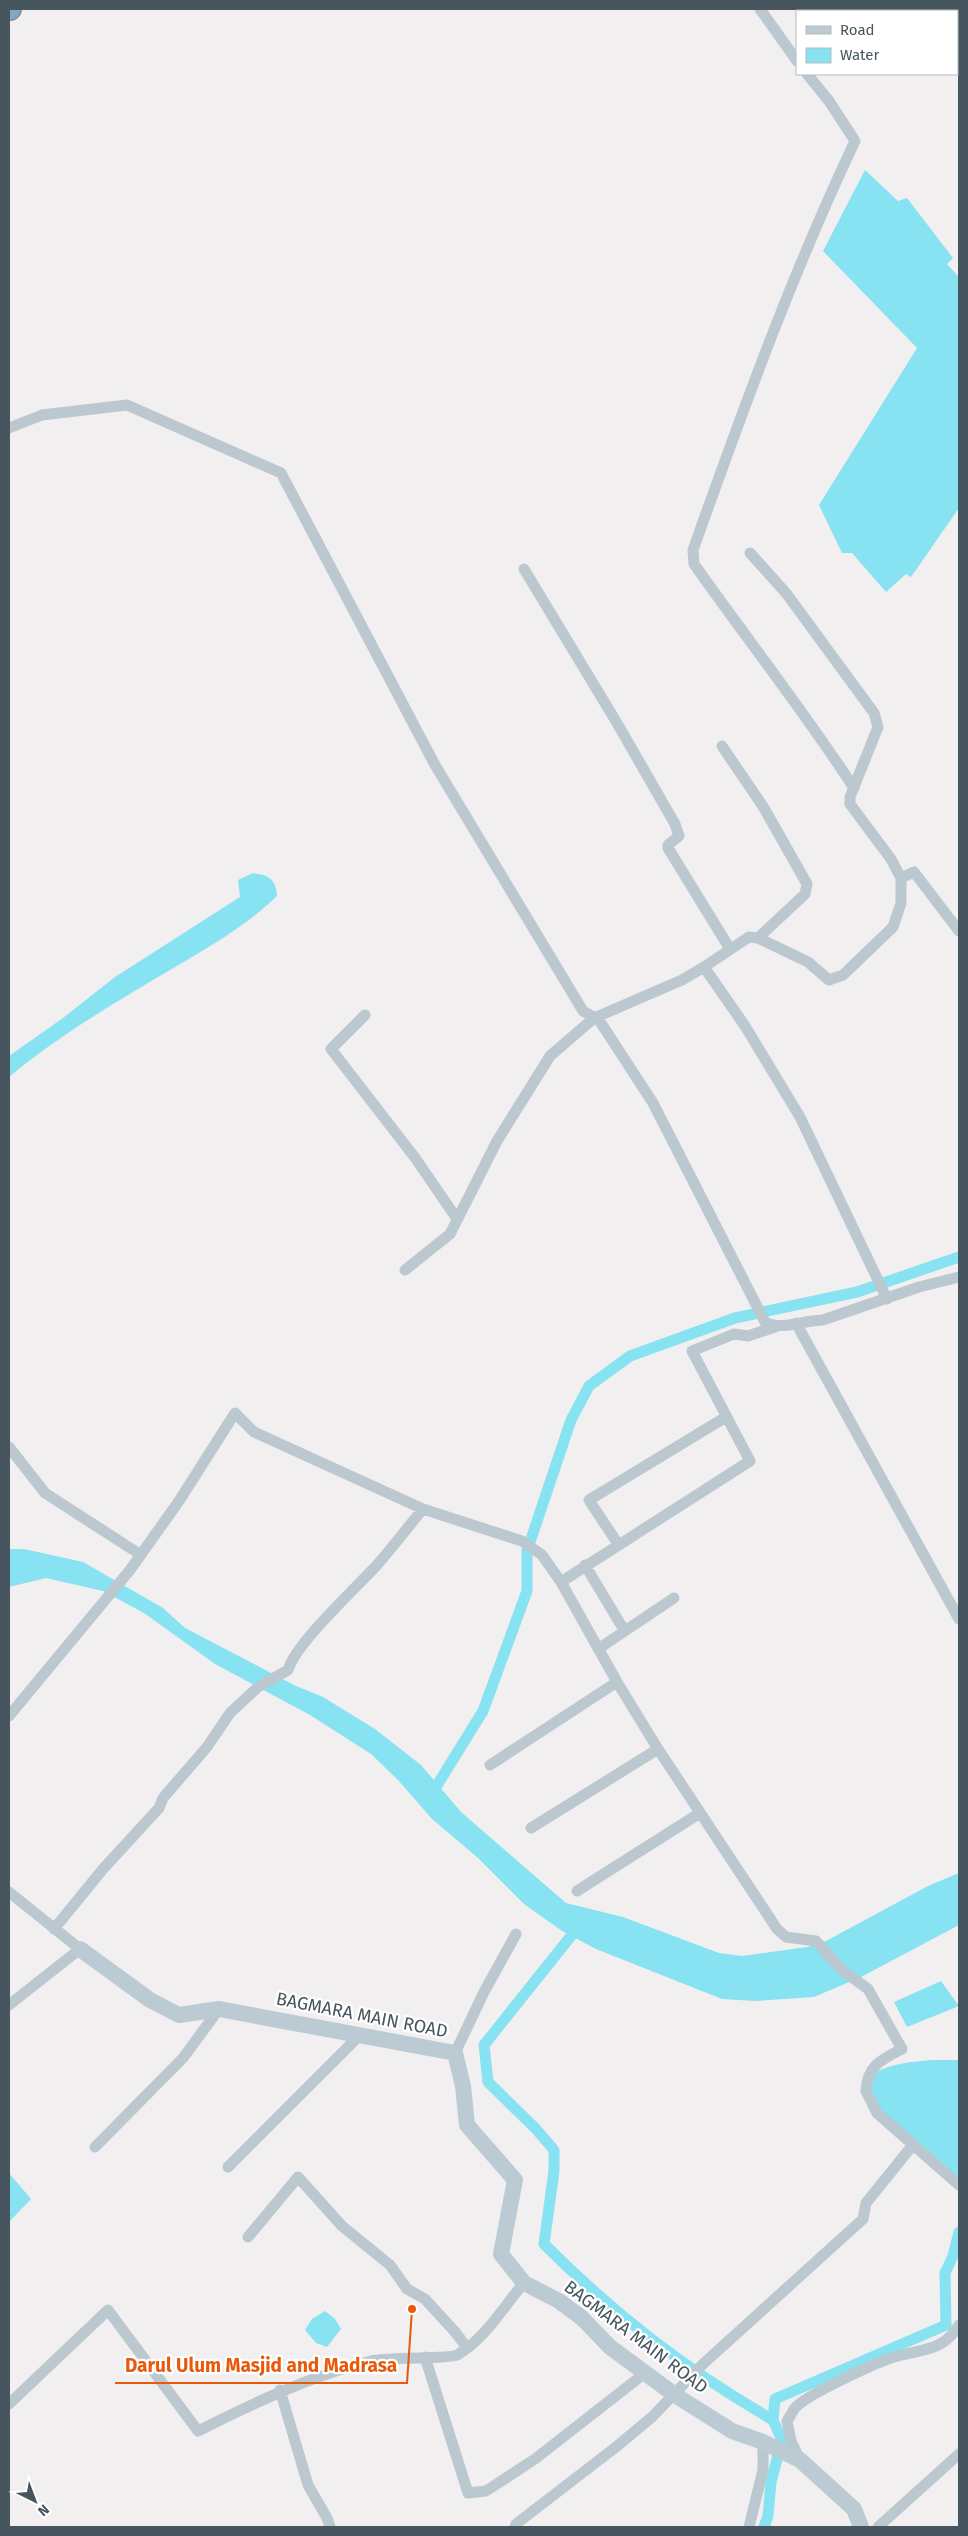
<svg xmlns="http://www.w3.org/2000/svg" width="968" height="2536" font-family="'Fira Sans',sans-serif">
  <rect width="100%" height="100%" fill="#f2eff0"/>
  <path fill="#87e2f1" d="M865 170 898 201 907 198 953 258 947 264 959 277V508L911 577 906 574 886 592 852 553H842L819 505 917 348 823 251Z
    M253 873C269 875 276 879 277 896 245 927 208 947 170 970 116 1002 58 1036 9 1077V1056L63 1018 115 977 240 897 238 880Z
    M9 1549H24L83 1562 163 1608 185 1628 296 1686 323 1697 375 1729 421 1765 461 1812 566 1903 623 1917 719 1953 742 1956 807 1947 826 1941 928 1886 959 1873V1925L861 1977 814 1997 755 2001 722 1999 596 1949 562 1931 524 1904 477 1857 432 1819 398 1780 371 1754 310 1715 215 1664 144 1613 103 1591 46 1578 9 1587Z
    M941 1981 959 2006 907 2027 894 2002Z
    M932 2060H959V2180L883 2115 869 2091 874 2073C893 2063 912 2062 932 2060Z
    M9 2173 31 2199 9 2222Z
    M325 2311 335 2319 341 2329 327 2347 316 2343 305 2330 312 2319Z"/>
  <g fill="none" stroke-linecap="round" stroke-linejoin="round">
    <path stroke="#87e2f1" stroke-width="11" d="M431 1795 483 1711 527 1591V1551L571 1420 589 1386 630 1356 735 1318 857 1292 959 1257
      M579 1926 484 2045 488 2082 536 2129 554 2150V2171L544 2244C615 2315 685 2369 773 2420
      M764 2527 768 2516 771 2482 782 2440 773 2420 775 2399 946 2325 945 2273 953 2256 959 2232"/>
    <g stroke="#7091ac" stroke-width="24">
      <path id="highway" d="M9 9H10"/>
    </g>
    <path stroke="#bcc8cf" stroke-width="11" d="M760 9 797 61
      M807 74 829 101 855 141C792 274 742 412 693 550L694 564C747 639 804 711 854 788
      M9 428 42 415 127 405 281 473 435 765 583 1011 599 1020 653 1103 765 1322C782 1331 804 1320 823 1320L919 1287 959 1277
      M524 569 617 723 675 824 679 836 668 845V848L730 949
      M722 746 764 808 807 884 805 894 758 938
      M901 878 914 872 959 931
      M704 967 749 937 758 938 808 962 829 980 843 975 893 927 901 903V878L891 859 850 804V797L878 727 874 713 786 593 750 553
      M365 1015 331 1049 416 1159 457 1219
      M405 1270 450 1234 497 1141 550 1056 594 1018 682 980 704 967 745 1026 800 1117 887 1299
      M796 1323 959 1619
      M9 1447 45 1493 141 1555
      M618 1544 589 1500 726 1417
      M585 1565 624 1630
      M561 1582 750 1461 692 1351 734 1334 748 1336 775 1327
      M598 1649 674 1598
      M9 1716 130 1570 179 1501 235 1413 254 1432 423 1509 522 1541 542 1555 561 1582 617 1682 658 1749 777 1929 786 1937 816 1941 842 1970 868 1989 902 2049C882 2059 867 2066 866 2091L877 2113 959 2185
      M490 1765 617 1682
      M531 1828 658 1749
      M577 1891 700 1813
      M9 1892 80 1949 9 2005
      M54 1929 103 1869 159 1808 163 1798 207 1747 230 1713 258 1687 288 1670C296 1643 355 1589 377 1565 393 1547 407 1528 423 1509
      M455 2053 484 1992 516 1934
      M95 2147 183 2058 219 2009
      M228 2167 361 2034
      M248 2237 298 2177 342 2226 390 2265 407 2289 425 2299 456 2333 467 2348
      M425 2357 468 2493 486 2491 535 2459 645 2373
      M280 2390 308 2485 327 2518 330 2527
      M9 2404 108 2310 198 2431C254 2403 310 2376 371 2361 388 2357 450 2359 457 2355 485 2339 504 2306 524 2283
      M800 2460 791 2441 787 2421C790 2417 792 2412 795 2408 806 2395 875 2363 894 2357 921 2349 943 2352 959 2325
      M515 2527 516 2524 616 2447 652 2417 703 2364 863 2219 866 2203 912 2146
      M749 2527 763 2470V2442
      M878 2527 959 2454"/>
    <path stroke="#bccad4" stroke-width="16" d="M80 1949 150 2000 179 2015 219 2009 455 2053 463 2086 467 2125 515 2180 501 2254 524 2283 559 2301 582 2318 610 2347 675 2395 732 2431 763 2442 800 2460 854 2509 861 2527"/>
    <use href="#highway" stroke="#85a6c1" stroke-width="21"/>
  </g>
  <g text-anchor="middle" dominant-baseline="central" stroke-width="4.5" stroke-linejoin="round" paint-order="stroke">
    <g font-size="18" fill="#46555e" stroke="#fff">
      <text transform="translate(362 2015) rotate(11)">BAGMARA MAIN ROAD</text>
      <text transform="translate(636 2337) rotate(37)">BAGMARA MAIN ROAD</text>
    </g>
  </g>
  <path fill="none" stroke="#e8590c" stroke-width="2" d="M412 2309L407 2383H115"/>
  <circle fill="#e8590c" stroke="#fff" stroke-width="2" cx="412" cy="2309" r="5"/>
  <g font-size="19" text-anchor="middle" font-weight="bold" fill="#e8590c" stroke="#fff" stroke-width="4.5" stroke-linejoin="round" paint-order="stroke">
    <text x="261" y="2372">Darul Ulum Masjid and Madrasa</text>
  </g>
  <rect width="968" height="2536" fill="none" stroke="#46555e" stroke-width="20"/>
  <rect x="796" y="10" width="162" height="65" fill="#ffffff" stroke="#b5bbbf"/>
  <rect x="806" y="26" width="25" height="8" fill="#bccad4" stroke="#b5bbbf"/>
  <text x="840" y="35" font-size="15" fill="#46555e">Road</text>
  <rect x="806" y="48" width="25" height="15" fill="#87e2f1" stroke="#b5bbbf"/>
  <text x="840" y="60" font-size="15" fill="#46555e">Water</text>
  <g transform="translate(35 2501) rotate(138)" stroke="#ffffff" stroke-width="4" paint-order="stroke">
  <path d="M0-4L9 19L0 12L-9 19Z" fill="#46555e"/>
  <text y="-8" font-size="14" font-weight="bold" text-anchor="middle" fill="#46555e">N</text>
  </g>
</svg>
